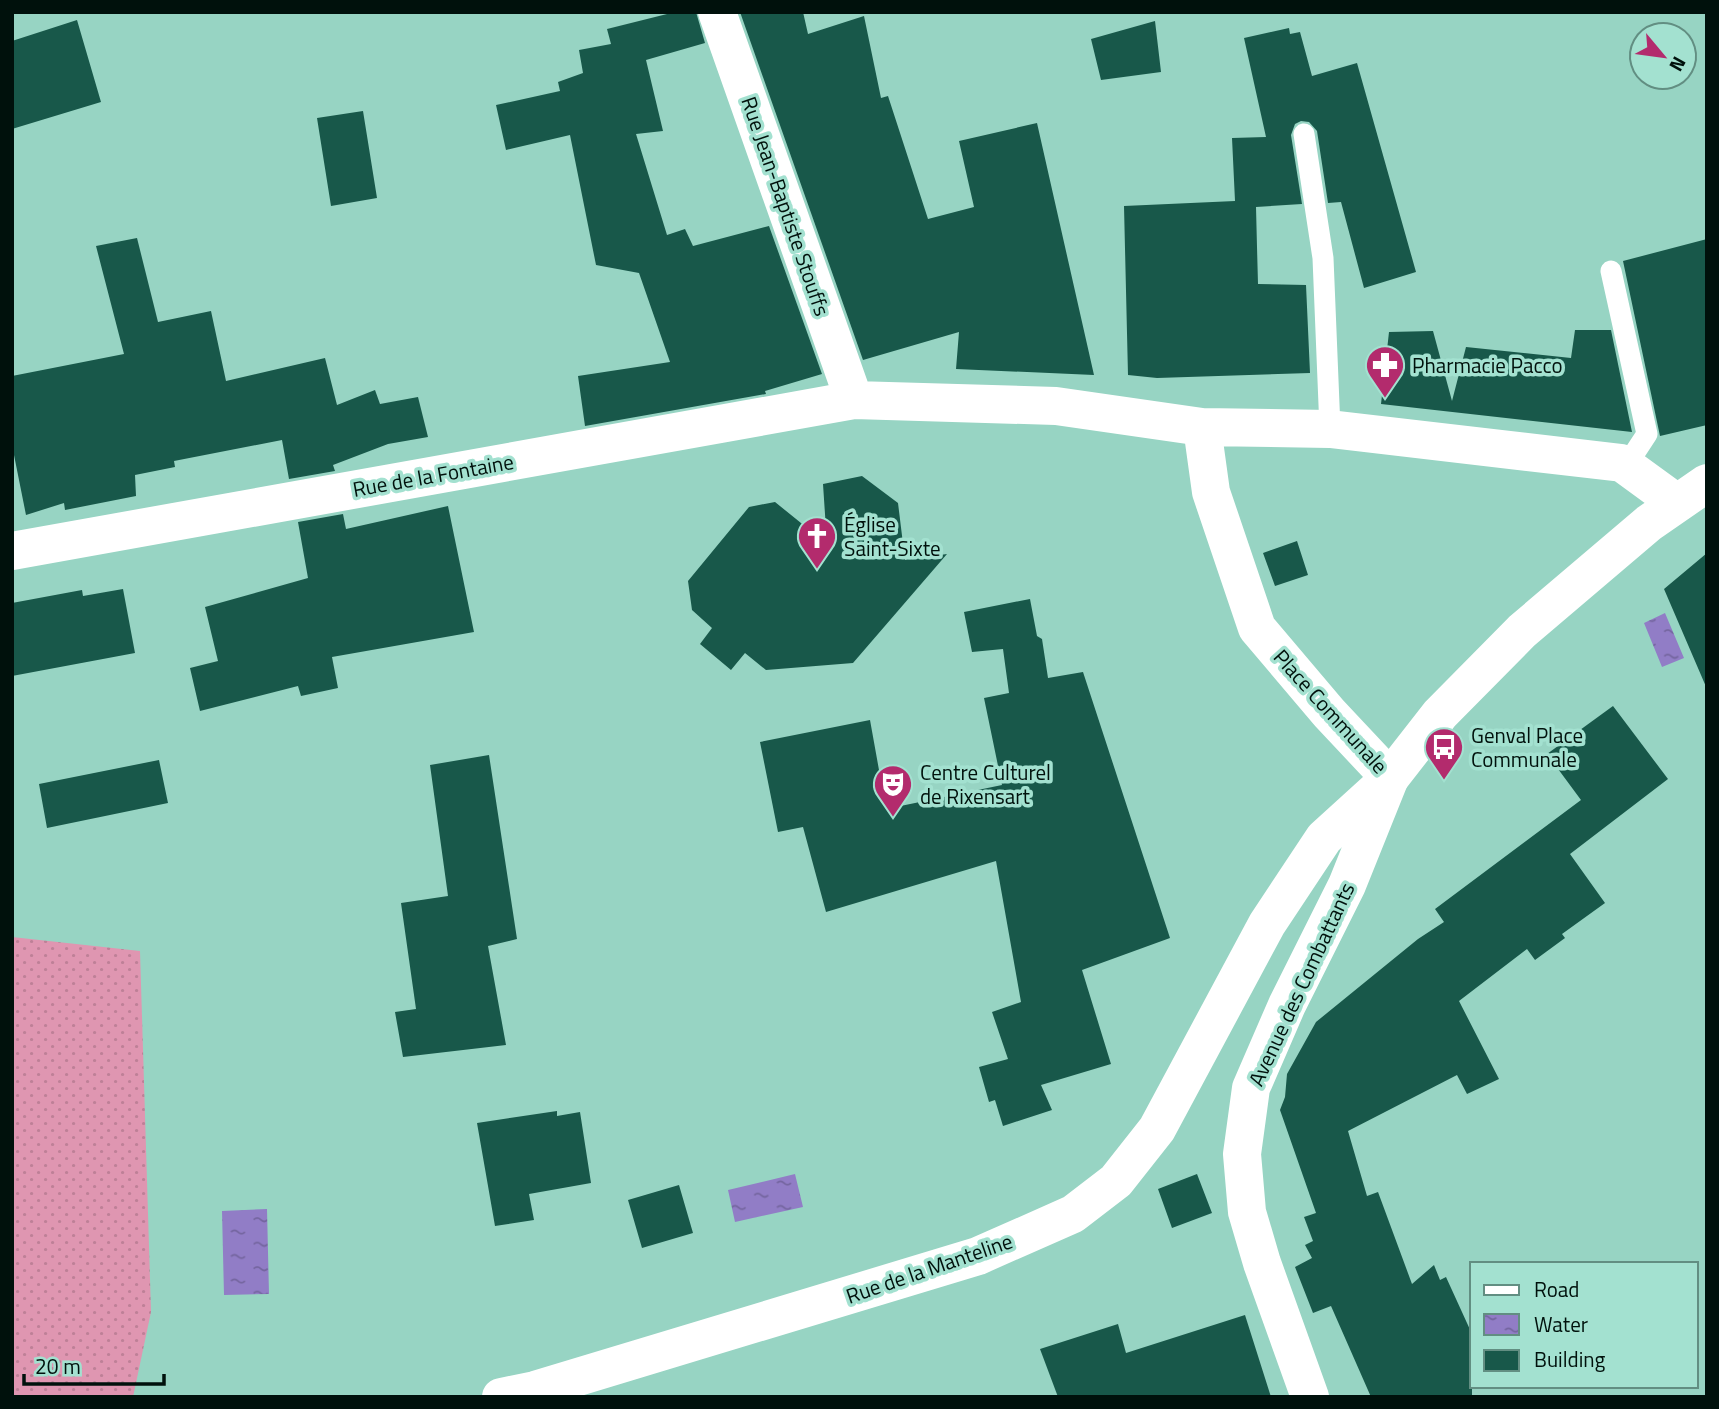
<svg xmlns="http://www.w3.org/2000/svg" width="1719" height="1409" font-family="'Titillium Web',sans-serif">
  <defs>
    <pattern id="grass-dots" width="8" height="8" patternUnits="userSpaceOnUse" patternTransform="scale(1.75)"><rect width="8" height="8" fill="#df96b1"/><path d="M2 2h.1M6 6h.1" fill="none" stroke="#be8097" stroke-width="1.8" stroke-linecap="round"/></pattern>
    <pattern id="water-ripples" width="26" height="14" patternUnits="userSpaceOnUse" patternTransform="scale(1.75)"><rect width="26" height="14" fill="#917dc6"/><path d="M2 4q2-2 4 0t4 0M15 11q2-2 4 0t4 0" fill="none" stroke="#74659f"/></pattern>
  </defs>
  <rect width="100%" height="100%" fill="#97d4c3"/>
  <path fill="url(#grass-dots)" d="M12 937 140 951 151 1312 133 1397H12Z"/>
  <path fill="url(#water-ripples)" d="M1665 613 1684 658 1662 667 1644 623Z
    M795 1174 803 1207 735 1222 728 1190Z
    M267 1209 269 1294 224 1295 222 1211Z"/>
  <path fill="#18584a" d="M675 12H696L705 43 646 60 663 131 636 134 667 235 685 229 693 246 769 226 822 374 765 391 766 394 585 426 578 376 670 362 639 273 596 265 570 135 506 150 496 105 560 91 558 82 583 73 579 50 611 44 607 29Z
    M740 12H803L808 34 864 16 881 98 888 96 928 219 974 207 959 141 1037 123 1094 375 956 369 959 332 863 360Z
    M77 20 101 102 12 129V41Z
    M1155 21 1161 72 1101 80 1091 39Z
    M1289 28 1290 34 1300 32 1312 76 1357 63 1416 272 1364 288 1341 202 1328 203 1317 131 1309 122 1301 121 1295 124 1291 135 1302 204 1256 207 1257 247 1258 284 1306 285 1310 373 1157 378 1128 375 1124 206 1235 201 1232 138 1266 137 1244 38Z
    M363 111 377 198 331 206 317 118Z
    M137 238 158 322 211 311 226 381 325 358 337 405 375 390 380 404 418 397 428 437 388 444 333 465 335 471 289 479 282 440 174 461 175 467 135 475 136 496 65 510 64 503 26 515 12 445V376L124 354 96 246Z
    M1707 239V425L1660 436 1623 261Z
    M1575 330H1611L1632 432 1381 404 1389 332 1433 331 1452 401 1466 347 1571 358Z
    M862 476 898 503 905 560 947 554 853 663 766 670 745 653 731 670 700 644 712 628 692 610 688 581 749 507 775 502 827 544 823 484Z
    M448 506 474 632 332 657 338 688 301 696 298 686 200 711 190 668 218 661 205 607 308 578 298 522 343 514 346 529Z
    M1297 541 1308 575 1275 586 1263 553Z
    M1707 553V689L1664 589Z
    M123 589 135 653 12 676V603L82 590 83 596Z
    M1030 599 1037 636 1042 639 1048 678 1083 672 1170 938 1082 970 1111 1064 1041 1085 1052 1110 1003 1126 995 1100 989 1102 979 1067 1008 1059 992 1012 1021 1002 996 861 826 912 803 827 778 832 760 742 870 720 886 809 1002 785 984 698 1009 693 1003 649 972 652 964 612Z
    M1613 706 1668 779 1570 854 1605 903 1562 934 1565 938 1535 960 1527 949 1459 1001 1499 1079 1467 1094 1457 1075 1348 1131 1367 1196 1378 1192 1412 1284 1434 1265 1440 1280 1446 1277 1472 1334V1397H1371L1331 1306 1313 1313 1295 1267 1312 1258 1305 1245 1313 1241 1304 1217 1316 1213 1280 1110 1285 1097 1287 1074 1316 1022 1418 939 1444 922 1435 909 1581 800 1547 754Z
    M489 755 517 939 488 946 506 1045 403 1057 395 1012 416 1009 401 903 448 896 430 765Z
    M159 760 168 803 47 828 39 784Z
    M557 1111V1116L580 1112 591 1183 529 1194 534 1220 495 1226 477 1123Z
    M1197 1174 1212 1213 1172 1228 1158 1189Z
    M679 1185 693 1233 642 1248 628 1200Z
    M1245 1315 1271 1397H1058L1040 1349 1118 1324 1126 1353Z"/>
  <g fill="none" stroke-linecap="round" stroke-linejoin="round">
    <path stroke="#fff" stroke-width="21" d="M1304 134 1323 258 1330 429
      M1611 271 1647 434 1626 466"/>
    <path stroke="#fff" stroke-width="38" d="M717 12 854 400
      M1202 427 1211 492 1257 628 1329 713 1390 778 1347 885 1287 1005 1251 1088 1242 1154 1247 1212 1262 1263 1310 1397
      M12 551 854 400 1056 406 1202 427 1330 429 1622 463 1677 503"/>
    <path stroke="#fff" stroke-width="38" d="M501 1397 535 1390 978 1256 1073 1214 1116 1181 1157 1129 1267 924 1324 838 1390 778 1440 714 1522 631 1649 523 1707 483"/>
  </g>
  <defs>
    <g id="pharmacy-pin" transform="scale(2.0125)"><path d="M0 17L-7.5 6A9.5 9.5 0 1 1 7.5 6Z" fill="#b32b6d" stroke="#a3e1d0"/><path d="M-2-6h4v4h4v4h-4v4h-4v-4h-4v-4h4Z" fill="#fff"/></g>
    <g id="church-pin" transform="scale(2.0125)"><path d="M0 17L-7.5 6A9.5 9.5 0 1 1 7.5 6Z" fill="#b32b6d" stroke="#a3e1d0"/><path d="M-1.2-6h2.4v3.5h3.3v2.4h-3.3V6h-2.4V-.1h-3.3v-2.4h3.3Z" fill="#fff"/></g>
    <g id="bus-pin" transform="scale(2.0125)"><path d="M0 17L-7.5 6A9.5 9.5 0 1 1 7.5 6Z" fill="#b32b6d" stroke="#a3e1d0"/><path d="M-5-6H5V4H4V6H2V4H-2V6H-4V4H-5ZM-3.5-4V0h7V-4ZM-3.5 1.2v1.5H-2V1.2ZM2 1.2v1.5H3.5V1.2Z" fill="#fff"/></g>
    <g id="theatre-pin" transform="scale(2.0125)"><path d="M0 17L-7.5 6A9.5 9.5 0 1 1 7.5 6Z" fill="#b32b6d" stroke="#a3e1d0"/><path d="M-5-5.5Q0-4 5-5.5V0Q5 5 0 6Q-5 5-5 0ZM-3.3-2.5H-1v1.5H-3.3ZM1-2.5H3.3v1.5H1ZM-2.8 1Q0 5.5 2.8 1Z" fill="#fff"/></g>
  </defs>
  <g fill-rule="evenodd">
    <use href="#pharmacy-pin" x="1385" y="365"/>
    <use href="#church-pin" x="817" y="536"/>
    <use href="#bus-pin" x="1444" y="747"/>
    <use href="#theatre-pin" x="893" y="784"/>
  </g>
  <g text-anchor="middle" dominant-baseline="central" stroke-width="7" stroke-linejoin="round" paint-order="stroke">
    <g font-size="21" fill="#00110c" stroke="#a3e1d0">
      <text transform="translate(786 206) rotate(71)">Rue Jean-Baptiste Stouffs</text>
      <text transform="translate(433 475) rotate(-10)">Rue de la Fontaine</text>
      <text transform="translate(1331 711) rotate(48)">Place Communale</text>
      <text transform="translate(1301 984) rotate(-65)">Avenue des Combattants</text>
      <text transform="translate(929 1268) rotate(-19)">Rue de la Manteline</text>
    </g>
    <g font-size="21" fill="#00110c" stroke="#a3e1d0" text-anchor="start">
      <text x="1412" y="365">Pharmacie Pacco</text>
      <text x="844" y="524">Église<tspan x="844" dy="24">Saint-Sixte</tspan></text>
      <text x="1471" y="735">Genval Place<tspan x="1471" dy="24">Communale</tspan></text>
      <text x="920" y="772">Centre Culturel<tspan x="920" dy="24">de Rixensart</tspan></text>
    </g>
  </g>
  <rect width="1719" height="1409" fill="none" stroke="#00110c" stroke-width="28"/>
  <rect x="1470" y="1262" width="228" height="126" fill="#a3e1d0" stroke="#628e82" stroke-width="2"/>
  <rect x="1484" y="1285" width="35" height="10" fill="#ffffff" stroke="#628e82" stroke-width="2"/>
  <text x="1534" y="1297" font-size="21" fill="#00110c">Road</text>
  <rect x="1484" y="1314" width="35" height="21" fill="url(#water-ripples)" stroke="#628e82" stroke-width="2"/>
  <text x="1534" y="1332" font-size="21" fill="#00110c">Water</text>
  <rect x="1484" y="1350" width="35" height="21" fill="#18584a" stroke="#628e82" stroke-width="2"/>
  <text x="1534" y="1367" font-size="21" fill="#00110c">Building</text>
  <g transform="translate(1663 56) rotate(119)"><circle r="33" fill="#a3e1d0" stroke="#628e82" stroke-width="2"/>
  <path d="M0-5L12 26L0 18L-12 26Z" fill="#b32b6d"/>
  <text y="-10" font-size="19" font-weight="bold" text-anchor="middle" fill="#00110c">N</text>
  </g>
  <path d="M24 1374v10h140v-10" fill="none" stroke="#00110c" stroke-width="3.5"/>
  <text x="35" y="1374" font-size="21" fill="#00110c" stroke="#a3e1d0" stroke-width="5" paint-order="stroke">20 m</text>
</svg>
